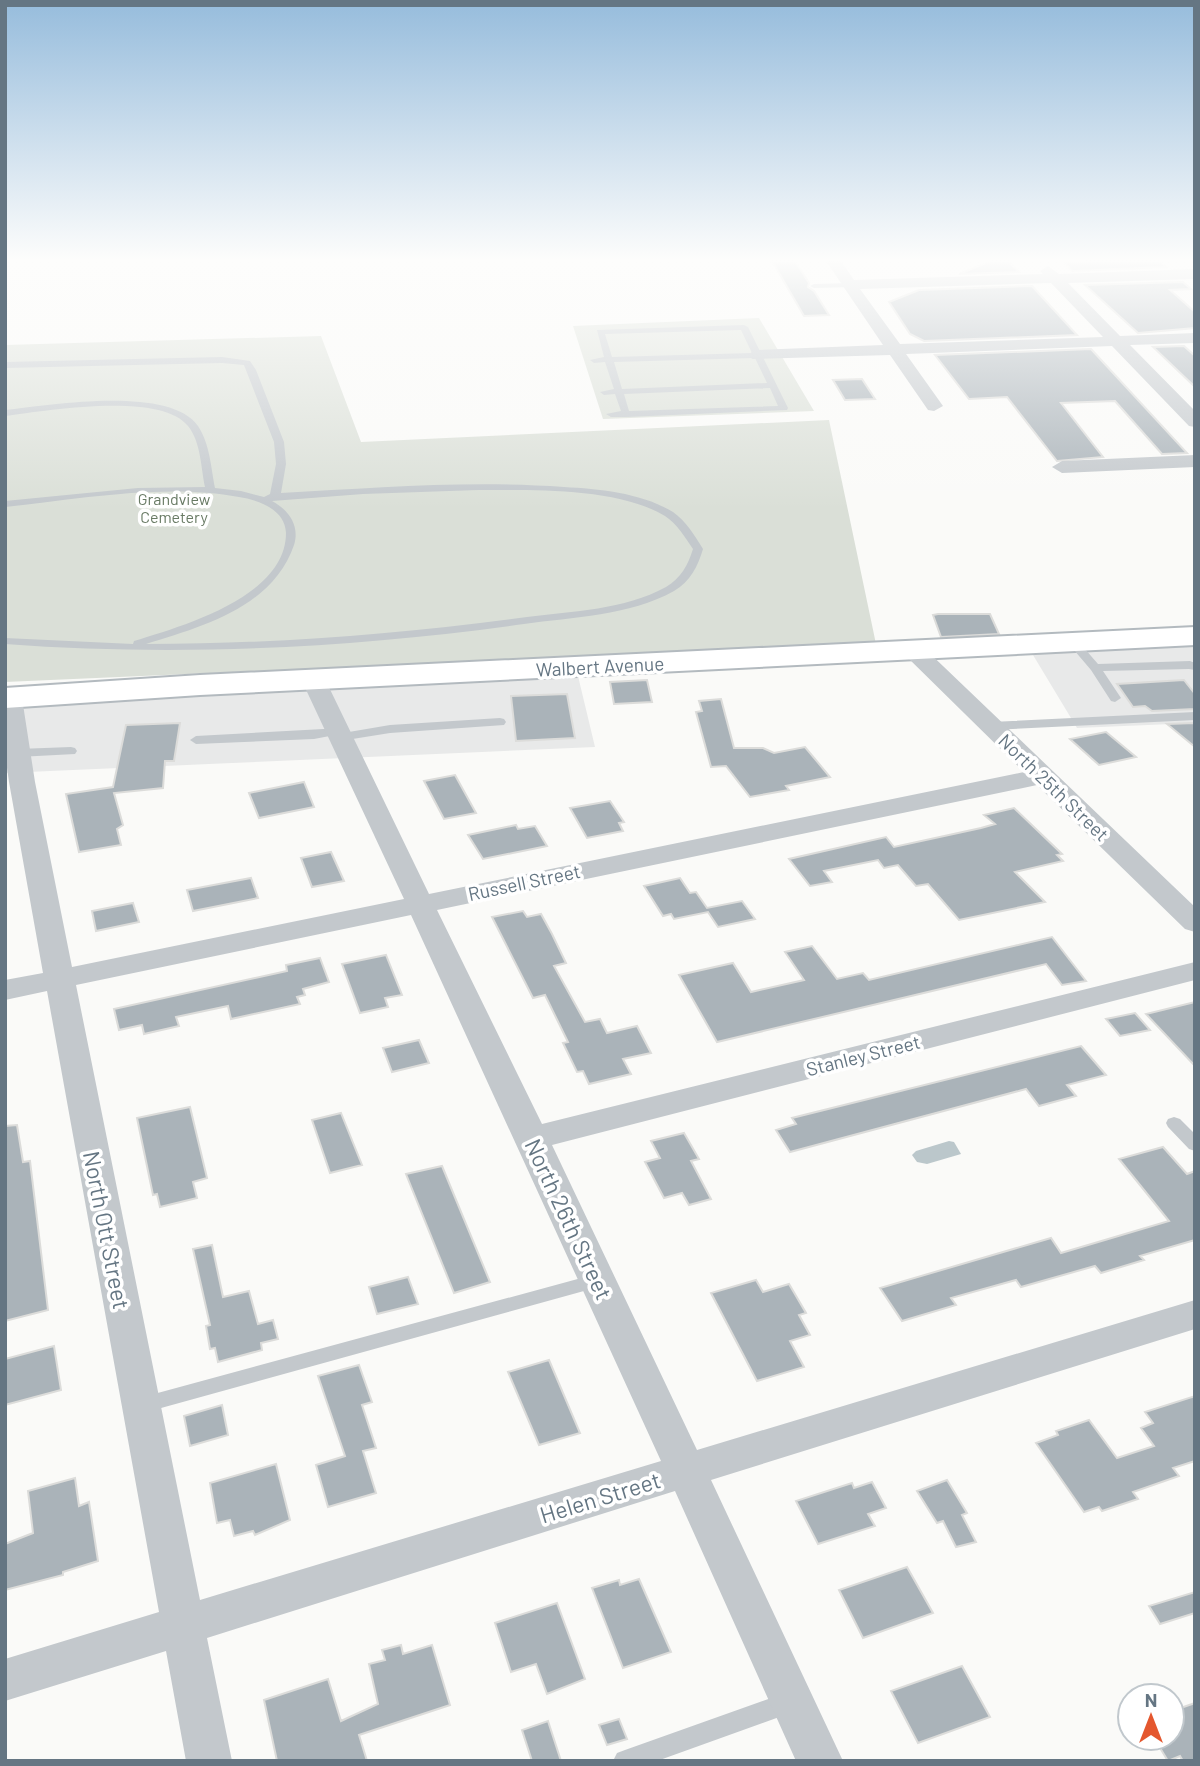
<svg xmlns="http://www.w3.org/2000/svg" width="1200" height="1766" font-family="Barlow,sans-serif">
  <rect width="100%" height="100%" fill="#fafaf8"/>
  <path fill="#e8e9e9" d="M1195 643V723L1077 728 1030 650Z
    M578 676 595 747 5 773V706Z"/>
  <path fill="#dadfd7" d="M759 318 814 411 603 419 573 326Z
    M321 336 361 442 829 420 876 644 5 682V345Z"/>
  <path fill="#bbc7cb" d="M949 1141 954 1142 961 1154 927 1164 917 1162 912 1155 916 1151Z"/>
  <path fill="#aab3b9" stroke="#dcdcda" stroke-width="2" d="M772 261H795L809 283 808 287 814 291 829 315 804 316Z
    M991 261H1008L1019 272 959 274Z
    M1095 261H1160L1166 267 1072 271 1064 262Z
    M1183 282 1191 289 1170 290 1195 312V328L1138 333 1085 285Z
    M1032 286 1077 335 924 341 910 334 889 302 919 290Z
    M1184 346 1195 356V387L1153 347Z
    M1091 349 1187 453 1162 454 1115 401 1061 403 1103 457 1057 461 1007 397 969 399 935 355Z
    M862 379 875 399 845 400 833 380Z
    M938 614H990L999 634 941 637 933 615Z
    M647 680 652 702 614 704 610 682Z
    M1184 680 1195 694V709L1152 711 1145 706 1133 707 1117 684Z
    M567 694 575 738 516 741 511 696Z
    M721 699 734 748H763L774 753 805 747 830 777 786 786 789 790 750 797 726 766 711 767 696 712 702 711 699 701Z
    M180 723 174 761H165L163 788 114 793 123 825 117 829 121 845 79 852 66 794 113 787 126 725Z
    M1195 723V747L1167 724Z
    M1106 732 1136 757 1099 765 1070 739Z
    M455 775 476 813 444 819 424 781Z
    M304 782 314 807 259 818 249 793Z
    M610 801 624 822 619 823 623 831 587 838 570 808Z
    M1014 808 1062 854 1057 855 1063 861 1015 872 1045 902 959 920 928 884 916 886 898 865 884 868 878 860 824 871 832 882 810 886 789 859 886 837 894 847 981 828 995 824 984 815Z
    M516 825 518 829 535 826 547 846 483 859 468 835Z
    M331 852 344 881 312 887 301 858Z
    M251 878 258 898 193 911 187 890Z
    M680 878 690 893 696 892 707 908 742 901 755 919 718 927 708 912 674 919 671 914 663 916 644 886Z
    M133 903 139 922 96 931 92 911Z
    M523 911 527 917 541 914 552 934 566 963 554 966 585 1022 600 1019 607 1033 637 1026 651 1053 623 1059 631 1074 589 1084 583 1071 577 1072 563 1043 568 1042 545 995 533 998 492 917Z
    M1052 937 1086 981 1062 985 1046 964 717 1042 679 975 733 963 751 992 804 980 785 952 812 946 837 979 863 973 869 980Z
    M386 955 402 995 385 998 388 1007 360 1013 342 964Z
    M320 958 329 982 303 989 305 995 297 997 300 1004 231 1019 228 1006 176 1017 179 1026 144 1034 142 1025 119 1030 114 1009 287 971 286 965Z
    M1195 1002V1066L1146 1014Z
    M1135 1013 1150 1030 1120 1036 1106 1019Z
    M419 1040 429 1063 392 1072 383 1048Z
    M1081 1046 1106 1075 1067 1085 1076 1096 1039 1106 1026 1089 790 1152 776 1130 796 1124 792 1118Z
    M190 1107 207 1178 193 1182 197 1198 160 1207 157 1194 153 1195 137 1118Z
    M341 1113 362 1165 330 1173 312 1120Z
    M17 1125 23 1162 30 1161 48 1310 5 1321V1126Z
    M684 1133 699 1159 691 1161 711 1199 689 1205 682 1193 664 1198 645 1162 660 1158 651 1141Z
    M1163 1147 1187 1174 1195 1171V1240L1140 1256 1144 1260 1101 1273 1095 1266 1021 1287 1016 1280 951 1298 956 1305 902 1321 880 1288 1051 1238 1061 1253 1169 1221 1119 1159Z
    M442 1166 490 1282 454 1293 406 1174Z
    M212 1245 223 1297 249 1291 258 1324 273 1320 278 1339 261 1343 262 1350 218 1362 215 1348 210 1349 206 1326 210 1325 193 1249Z
    M408 1277 418 1304 377 1314 369 1287Z
    M756 1280 763 1292 789 1284 806 1313 799 1315 810 1335 790 1341 804 1367 757 1381 711 1293Z
    M54 1346 61 1390 5 1405V1359Z
    M549 1360 580 1433 539 1445 508 1372Z
    M359 1365 372 1402 362 1405 376 1448 363 1451 376 1493 328 1507 316 1465 345 1456 318 1376Z
    M1195 1396V1461L1173 1468 1179 1476 1133 1492 1138 1499 1102 1511 1099 1507 1084 1512 1036 1443 1058 1435 1056 1431 1089 1420 1117 1458 1154 1446 1141 1428 1153 1423 1145 1412Z
    M222 1405 228 1435 190 1446 184 1416Z
    M276 1464 290 1520 255 1535 253 1531 234 1536 230 1520 217 1523 210 1483Z
    M75 1478 79 1506 89 1502 98 1561 63 1572V1575L5 1590V1544L33 1533 28 1491Z
    M947 1480 967 1513 962 1515 976 1542 956 1547 943 1521 937 1523 917 1491Z
    M872 1482 886 1508 868 1514 875 1526 818 1544 796 1501 852 1483 854 1488Z
    M907 1567 933 1613 863 1638 839 1590Z
    M639 1579 671 1652 623 1668 592 1588 619 1580 620 1585Z
    M1195 1592V1613L1160 1624 1149 1606Z
    M557 1603 585 1679 547 1694 536 1664 511 1672 495 1623Z
    M401 1645 403 1654 432 1645 450 1705 359 1735 367 1761H277L264 1700 328 1679 341 1721 378 1704 369 1664 385 1660 382 1650Z
    M962 1666 990 1717 918 1743 891 1691Z
    M1195 1703V1761H1183L1180 1756 1168 1761 1154 1738H1172V1711Z
    M619 1719 627 1739 607 1745 599 1725Z
    M548 1721 561 1761H532L522 1730Z"/>
  <g fill="none" stroke-linecap="round" stroke-linejoin="round">
    <g stroke="#b3babf" stroke-width="4">
      <path id="secondary" d="M1195 627V645L200 695 5 708V688L200 675Z"/>
    </g>
    <path fill="#c3c8cc" fill-rule="evenodd" d="M851 283 855 285 854 287 814 288 810 286 814 284Z
      M744 325 748 327 788 408 787 410 626 417H611L606 414 621 411 615 394 604 395 600 392 614 389 605 362 594 363 590 360 604 357 597 330ZM741 330 752 353 612 357 605 334ZM755 358 767 383 622 389 614 362ZM770 388 778 406 629 411 624 394Z
      M222 357 250 361 256 370 284 442 286 464 281 493C375 488 470 480 564 487 600 489 642 493 673 512 686 521 695 536 703 549 698 566 690 582 674 591 629 616 573 617 524 624 350 648 181 657 5 644V638L133 644 134 641C182 626 286 597 286 533 285 509 258 500 239 497 166 483 79 499 5 507V501L138 488 205 487C201 468 201 442 188 426 160 391 45 411 5 416V410C49 405 170 385 198 426 210 444 211 468 215 488L241 491 264 497 270 494 276 464 274 442 244 365 222 363 5 368V362ZM478 490C533 490 617 487 665 516 677 524 685 537 693 549 688 565 681 578 666 587 624 610 573 611 527 617 400 634 274 644 146 644 202 627 273 607 294 545 300 526 289 510 272 501L363 494Z
      M1074 640 1078 641 1098 664 1190 661 1195 663V670L1189 669 1103 671 1121 698 1115 702 1111 701 1091 670 1068 643Z
      M1195 712V720L991 730 985 726 991 722Z
      M500 718 504 719 506 722 504 725 390 733 340 741 336 740 335 735 314 739 196 744 190 740 196 736 342 728 343 733 390 725Z
      M71 747 75 748 77 751 75 754 18 757 12 753 18 749Z
      M1174 1117 1180 1119 1195 1134V1151L1189 1149 1168 1127 1166 1123 1168 1119Z
      M596 1274 602 1276 605 1281 602 1286 143 1413 136 1411 133 1405 136 1399 143 1397Z
      M788 1692 796 1695 799 1703 796 1711 657 1761H613L617 1753 625 1750Z"/>
    <path fill="#c3c8cc" fill-rule="evenodd" d="M826 261H841L854 280 1043 274 1040 271 1048 266 1059 274 1195 269V279L1068 283 1120 336 1195 333V343L1130 345 1195 411V427L1189 426 1112 346 906 354 943 406 934 411 928 410 890 355 752 359 750 355 752 351 758 350 883 345ZM1051 283 1103 337 900 344 860 289Z
      M1195 455V467L1062 473 1052 467 1062 461Z
      M913 643 921 645 1195 907V932L1185 929 1037 785 437 910 542 1124 1195 962V980L552 1145 697 1450 1195 1300V1329L711 1480 843 1761H796L675 1491 207 1638 232 1761H186L166 1651 5 1701V1659L159 1612 47 991 5 1000V980L43 973 9 782 5 753V692L19 693 22 698 35 782 72 967 404 899 301 679 305 674H321L325 679 429 894 1024 772 905 655 901 650 905 645ZM411 915 661 1461 200 1600 76 985Z"/>
    <use href="#secondary" fill="#fff" fill-rule="evenodd"/>
  </g>
  <linearGradient id="sky" x2="0" y2="1"><stop stop-color="#96bcdc"/><stop offset="0.51" stop-color="#fdfdfc"/><stop offset="1" stop-color="#fdfdfc" stop-opacity="0"/></linearGradient>
  <rect width="1200" height="509" fill="url(#sky)"/>
  <g text-anchor="middle" dominant-baseline="central" stroke-width="7" stroke-linejoin="round" paint-order="stroke">
    <g font-size="16" fill="#687a64" stroke="#fff">
      <text x="174" y="498">Grandview<tspan x="174" dy="18">Cemetery</tspan></text>
    </g>
    <g font-size="19" fill="#657683" stroke="#fff">
      <text transform="translate(600 666) rotate(-3)">Walbert Avenue</text>
      <text transform="translate(1054 787) rotate(44)">North 25th Street</text>
      <text transform="translate(524 882) rotate(-12)">Russell Street</text>
      <text transform="translate(863 1055) rotate(-14)">Stanley Street</text>
    </g>
    <g font-size="23" fill="#657683" stroke="#fff">
      <text transform="translate(569 1219) rotate(65)">North 26th Street</text>
      <text transform="translate(107 1230) rotate(79)">North Ott Street</text>
      <text transform="translate(600 1497) rotate(-17)">Helen Street</text>
    </g>
  </g>
  <rect width="1200" height="1766" fill="none" stroke="#657683" stroke-width="14"/>
  <g transform="translate(1151 1717)"><circle r="33" fill="#ffffff" stroke="#c1c8cd" stroke-width="2"/>
  <path d="M0-5L12 26L0 18L-12 26Z" fill="#e4572e"/>
  <text y="-10" font-size="19" font-weight="bold" text-anchor="middle" fill="#657683">N</text>
  </g>
</svg>
